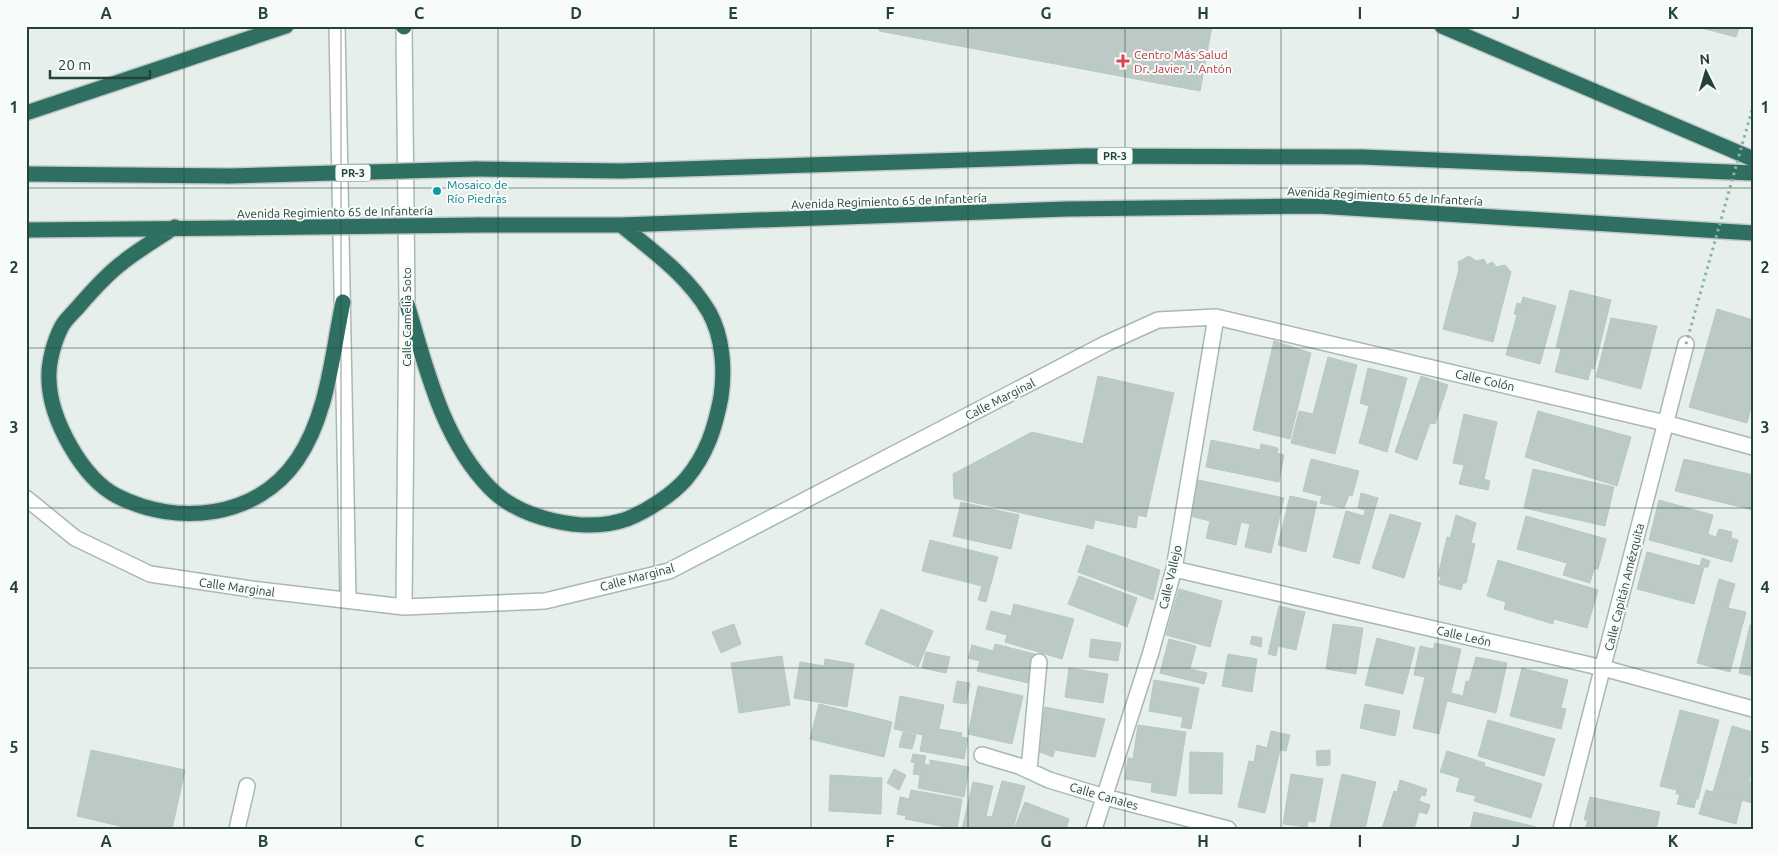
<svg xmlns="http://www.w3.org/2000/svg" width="1779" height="855" font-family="Ubuntu,sans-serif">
  <rect width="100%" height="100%" fill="#e6efeb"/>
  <path fill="#bbcac4" stroke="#b8c9c2" d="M880 26H1212L1200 91 879 31Z
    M1694 26H1740L1736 37Z
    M1469 256 1476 261 1484 259 1487 265 1492 262 1497 267 1505 265 1511 272 1493 342 1443 329 1459 269 1458 262Z
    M1570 290 1611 300 1594 369 1591 368 1588 380 1555 372 1561 349 1556 347Z
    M1523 297 1556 306 1540 364 1506 355 1517 315 1514 314 1517 303 1521 304Z
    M1717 309 1753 320V400L1747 423 1689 407Z
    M1611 318 1657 326 1641 389 1596 377Z
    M1274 341 1311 353 1290 439 1253 430Z
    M1328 357 1357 365 1335 454 1291 443 1299 411 1313 414Z
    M1368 368 1407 378 1387 452 1359 443 1369 406 1360 403Z
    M1098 376 1174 393 1146 517 1138 515 1136 528 1095 520 1093 529 954 498 953 474 1032 432 1083 444Z
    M1421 376 1448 385 1435 424 1430 423 1417 460 1395 452Z
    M1538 411 1631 437 1617 486 1525 457Z
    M1464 414 1497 422 1484 479 1490 481 1488 490 1459 484 1464 465 1453 463Z
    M1211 440 1260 450 1261 444 1278 448 1277 453 1284 455 1279 482 1206 467Z
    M1311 459 1359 471 1352 496 1349 495 1344 508 1320 503 1322 496 1303 491Z
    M1684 459 1753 475V510L1675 491Z
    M1533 469 1614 487 1605 526 1524 508Z
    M1194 479 1284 498 1271 553 1245 547 1250 524 1241 522 1236 545 1206 538 1210 521 1190 516V518H1186Z
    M1361 493 1378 498 1359 564 1333 557 1346 511 1364 516 1365 510 1358 508Z
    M1290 496 1317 502 1306 552 1278 545Z
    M1659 500 1713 515 1708 534 1716 537 1719 529 1732 532 1731 538 1738 540 1732 562 1649 540Z
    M961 502 1019 515 1011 549 953 536Z
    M1390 514 1421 523 1404 578 1372 568Z
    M1456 515 1476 523 1471 543 1475 544 1466 583H1463L1461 590 1439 584 1441 577 1438 576 1447 537 1450 538Z
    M1526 516 1606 539 1598 569H1594L1590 583 1563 575 1567 563 1517 549Z
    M930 540 998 557 986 602 978 600 982 586 922 571Z
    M1087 545 1160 570 1153 600 1078 572Z
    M1647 552 1700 566 1702 558 1710 561 1708 567H1704L1694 604 1637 589Z
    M1498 560 1598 590 1587 628 1554 619 1553 624 1504 609 1506 602 1487 596Z
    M1079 576 1137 598 1127 627 1068 604Z
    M1719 579 1735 584 1728 608 1746 612 1730 672 1697 663Z
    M1179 589 1222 601 1210 647 1166 635Z
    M1014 604 1074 619 1062 659 1005 642 1007 635 986 629 991 611 1011 616Z
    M1279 606 1305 612 1296 650 1278 646 1276 656 1268 654Z
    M881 609 933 631 918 667 865 644Z
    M734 624 741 644 721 653 712 632Z
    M1333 624 1363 628 1356 674 1326 669Z
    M1750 625H1753V676L1739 673Z
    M1252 636 1262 638 1261 647 1250 644Z
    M1377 638 1415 648 1403 694 1365 685Z
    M1091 639 1121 643 1118 661 1089 657Z
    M1169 639 1196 646 1190 669 1207 673 1204 684 1160 673Z
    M1435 643 1461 649 1451 693 1459 695 1456 703 1447 701 1439 734 1413 728 1425 677 1414 675 1420 646 1433 649Z
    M995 644 1035 654 1028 683 977 671 980 661 968 658 972 645 993 651Z
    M926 652 950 657 946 673 922 668Z
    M1228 654 1257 659 1252 692 1222 686Z
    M782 656 790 705 739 713 731 663Z
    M1476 657 1507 663 1496 713 1456 703 1459 695 1463 696 1466 681 1469 682Z
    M825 659 854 664 847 707 794 698 800 662 824 666Z
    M1069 668 1108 674 1103 703 1065 697Z
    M1522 668 1568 680 1561 708 1566 709 1561 729 1510 716Z
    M1154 680 1199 688 1191 729 1181 727 1183 717 1149 711Z
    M957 681 970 683 966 704 953 702Z
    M978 686 1023 696 1012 744 968 734Z
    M900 696 944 705 939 729 962 733 961 737 968 738 964 759 920 751 923 735 894 729Z
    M819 704 892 722 884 757 810 739Z
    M1365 704 1400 711 1395 736 1360 728Z
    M1045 707 1105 719 1095 757 1055 750 1053 757 1037 751Z
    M1680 710 1719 720 1698 799H1696L1694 808 1677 804 1680 794H1676L1677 790 1660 786Z
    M1488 720 1555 739 1544 776 1478 756Z
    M1138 725 1186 732 1176 796 1151 792 1152 783 1125 779 1128 758 1133 759Z
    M1732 726 1753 732V767L1749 781 1753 782 1752 803 1713 792Z
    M1271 731 1290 735 1286 751 1280 750 1265 813 1238 807 1249 761 1254 762 1257 745 1267 748Z
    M903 732 916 735 912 749 899 747Z
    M91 750 185 770 172 829H132L77 816Z
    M1330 750V765L1317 766 1316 751Z
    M1447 751 1485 763 1484 766 1542 784 1531 818 1474 801 1476 796 1456 791 1460 778 1440 772Z
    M1190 752 1223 753 1222 794 1189 793Z
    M913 754 926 756 924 764 930 765V760L969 767 964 797 918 788 920 775 913 774 915 763 911 762Z
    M894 769 906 775 899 790 887 783Z
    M1291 774 1323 779 1315 822 1308 821 1307 827 1283 824Z
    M1342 774 1376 782 1365 829 1330 827Z
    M830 775 882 778 881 814 829 811Z
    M1400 780 1427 789 1425 796 1421 795 1419 801 1430 805 1427 814 1419 812 1414 829H1382L1394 791 1397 792Z
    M1002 781 1025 786 1013 829H962L973 782 993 786 986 816 992 817Z
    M911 790 962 799 957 829 905 819 906 816 897 814 900 797 909 799Z
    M1706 790 1742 800 1736 824 1699 814Z
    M1590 797 1660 812 1656 829H1585L1588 820H1584Z
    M1025 802 1069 819 1066 829H1014Z
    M1474 812 1536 827 1535 829H1470Z"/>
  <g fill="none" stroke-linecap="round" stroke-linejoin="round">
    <g stroke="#a8b8b2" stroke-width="18">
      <path id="minor" d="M337 26 348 600
        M404 26 407 304 404 607
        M26 498 75 538 150 574 251 589 404 607 545 601 669 571 1105 344 1158 320 1216 317 1665 423 1753 447
        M1174 569 1603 668 1753 709
        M982 755 1019 766 1049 780 1105 797 1228 829
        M1029 770 1039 662
        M237 829 247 786
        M1094 829 1151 652 1174 569 1216 317
        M1561 829 1686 344"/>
    </g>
    <g stroke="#c2cac8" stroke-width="18">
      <path id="highway" d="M403 26 404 27
        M1442 26 1753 159
        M26 113 286 26
        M476 169 621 171 1085 156 1363 157 1753 173
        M26 174 230 176
        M477 225H621L1067 209 1317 206 1753 233
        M175 227C157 239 138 250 122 263 106 275 92 291 79 306 74 312 66 319 62 326 54 341 48 363 49 380 50 419 82 478 117 496 178 527 257 518 297 460 328 415 332 354 343 302
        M26 230 233 228
        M407 304C426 367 442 439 490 488 520 519 585 534 627 519 647 511 672 495 686 479 707 454 715 428 721 397 725 370 723 337 709 312 688 276 653 251 621 225"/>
    </g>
    <use href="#minor" stroke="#fff" stroke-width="15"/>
    <use href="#highway" stroke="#2f6f62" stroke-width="15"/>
    <g stroke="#c2cac8" stroke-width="18" stroke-linecap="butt">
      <path id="highway-bridge" d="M230 176 476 169
        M233 228 477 225"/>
    </g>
    <path stroke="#86b3a5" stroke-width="3" stroke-dasharray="2.5 4" stroke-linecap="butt" d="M1686 344 1753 106"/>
    <use href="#highway-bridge" stroke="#2f6f62" stroke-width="15"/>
  </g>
  <path fill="none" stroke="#24423a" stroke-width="1" stroke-opacity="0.55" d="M184 26V829M341 26V829M498 26V829M654 26V829M811 26V829M968 26V829M1125 26V829M1281 26V829M1438 26V829M1595 26V829M26 188H1753M26 348H1753M26 508H1753M26 668H1753"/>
  <path fill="#e0444e" stroke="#f7fbf9" stroke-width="2" d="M1120.5 53.5h5v5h5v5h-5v5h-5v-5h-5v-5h5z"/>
  <circle fill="#0f9aa8" stroke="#f7fbf9" stroke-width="2" cx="437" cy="191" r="5"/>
  <g text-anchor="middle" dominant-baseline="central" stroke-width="4" stroke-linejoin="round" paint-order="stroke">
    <g fill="#f7fbf9" stroke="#637a73" stroke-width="1">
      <rect x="1097.5" y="147.5" width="35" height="17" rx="4"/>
      <rect x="335.5" y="164.5" width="35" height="17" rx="4"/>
    </g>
    <g font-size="11" font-weight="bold" fill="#24423a">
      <text x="1115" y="156">PR-3</text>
      <text x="353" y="173">PR-3</text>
    </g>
    <g font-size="12" fill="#be3a42" stroke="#f7fbf9" text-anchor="start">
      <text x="1134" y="54">Centro Más Salud<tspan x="1134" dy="14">Dr. Javier J. Antón</tspan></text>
    </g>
    <g font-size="12" fill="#0d838f" stroke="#f7fbf9" text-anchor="start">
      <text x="447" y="184">Mosaico de<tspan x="447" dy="14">Río Piedras</tspan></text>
    </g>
    <g font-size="12" fill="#24423a" stroke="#f7fbf9">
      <text transform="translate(1385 196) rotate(3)">Avenida Regimiento 65 de Infantería</text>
      <text transform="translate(889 201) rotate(-2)">Avenida Regimiento 65 de Infantería</text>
      <text transform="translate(335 212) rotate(-1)">Avenida Regimiento 65 de Infantería</text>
      <text transform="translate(406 317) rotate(-90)">Calle Camelia Soto</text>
      <text transform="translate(1485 380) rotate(13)">Calle Colón</text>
      <text transform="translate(1000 399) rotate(-27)">Calle Marginal</text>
      <text transform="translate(637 577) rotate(-15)">Calle Marginal</text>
      <text transform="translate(1170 577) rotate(-77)">Calle Vallejo</text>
      <text transform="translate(237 587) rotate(8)">Calle Marginal</text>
      <text transform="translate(1624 587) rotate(-76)">Calle Capitán Amézquita</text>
      <text transform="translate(1464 636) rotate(13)">Calle León</text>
      <text transform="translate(1104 796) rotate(16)">Calle Canales</text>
    </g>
  </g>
  <rect width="1779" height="855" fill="none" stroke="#f7fbf9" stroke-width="55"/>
  <g transform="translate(1706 72) rotate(355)" stroke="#f7fbf9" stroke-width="4" paint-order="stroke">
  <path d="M0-4L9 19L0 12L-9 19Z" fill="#24423a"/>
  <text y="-8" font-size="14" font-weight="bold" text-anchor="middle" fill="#24423a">N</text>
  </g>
  <path d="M50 70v8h100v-8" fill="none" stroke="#24423a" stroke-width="2.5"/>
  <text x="58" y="70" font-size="15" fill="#24423a" stroke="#f7fbf9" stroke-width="4" paint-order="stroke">20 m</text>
  <rect x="28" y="28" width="1724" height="800" fill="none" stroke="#24423a" stroke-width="2"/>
  <g font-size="16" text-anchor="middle" font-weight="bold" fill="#24423a">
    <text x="106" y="19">A</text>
    <text x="263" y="19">B</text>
    <text x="419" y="19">C</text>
    <text x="576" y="19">D</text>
    <text x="733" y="19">E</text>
    <text x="890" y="19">F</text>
    <text x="1046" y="19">G</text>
    <text x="1203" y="19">H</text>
    <text x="1360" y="19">I</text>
    <text x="1516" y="19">J</text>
    <text x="1673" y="19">K</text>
    <text x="14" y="113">1</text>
    <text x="1765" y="113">1</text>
    <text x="14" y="273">2</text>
    <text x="1765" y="273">2</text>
    <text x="14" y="433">3</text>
    <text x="1765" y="433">3</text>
    <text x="14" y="593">4</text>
    <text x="1765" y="593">4</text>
    <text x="14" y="753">5</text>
    <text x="1765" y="753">5</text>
    <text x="106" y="847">A</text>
    <text x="263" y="847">B</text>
    <text x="419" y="847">C</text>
    <text x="576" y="847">D</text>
    <text x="733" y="847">E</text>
    <text x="890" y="847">F</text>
    <text x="1046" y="847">G</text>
    <text x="1203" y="847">H</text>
    <text x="1360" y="847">I</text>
    <text x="1516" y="847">J</text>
    <text x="1673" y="847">K</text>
  </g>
</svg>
